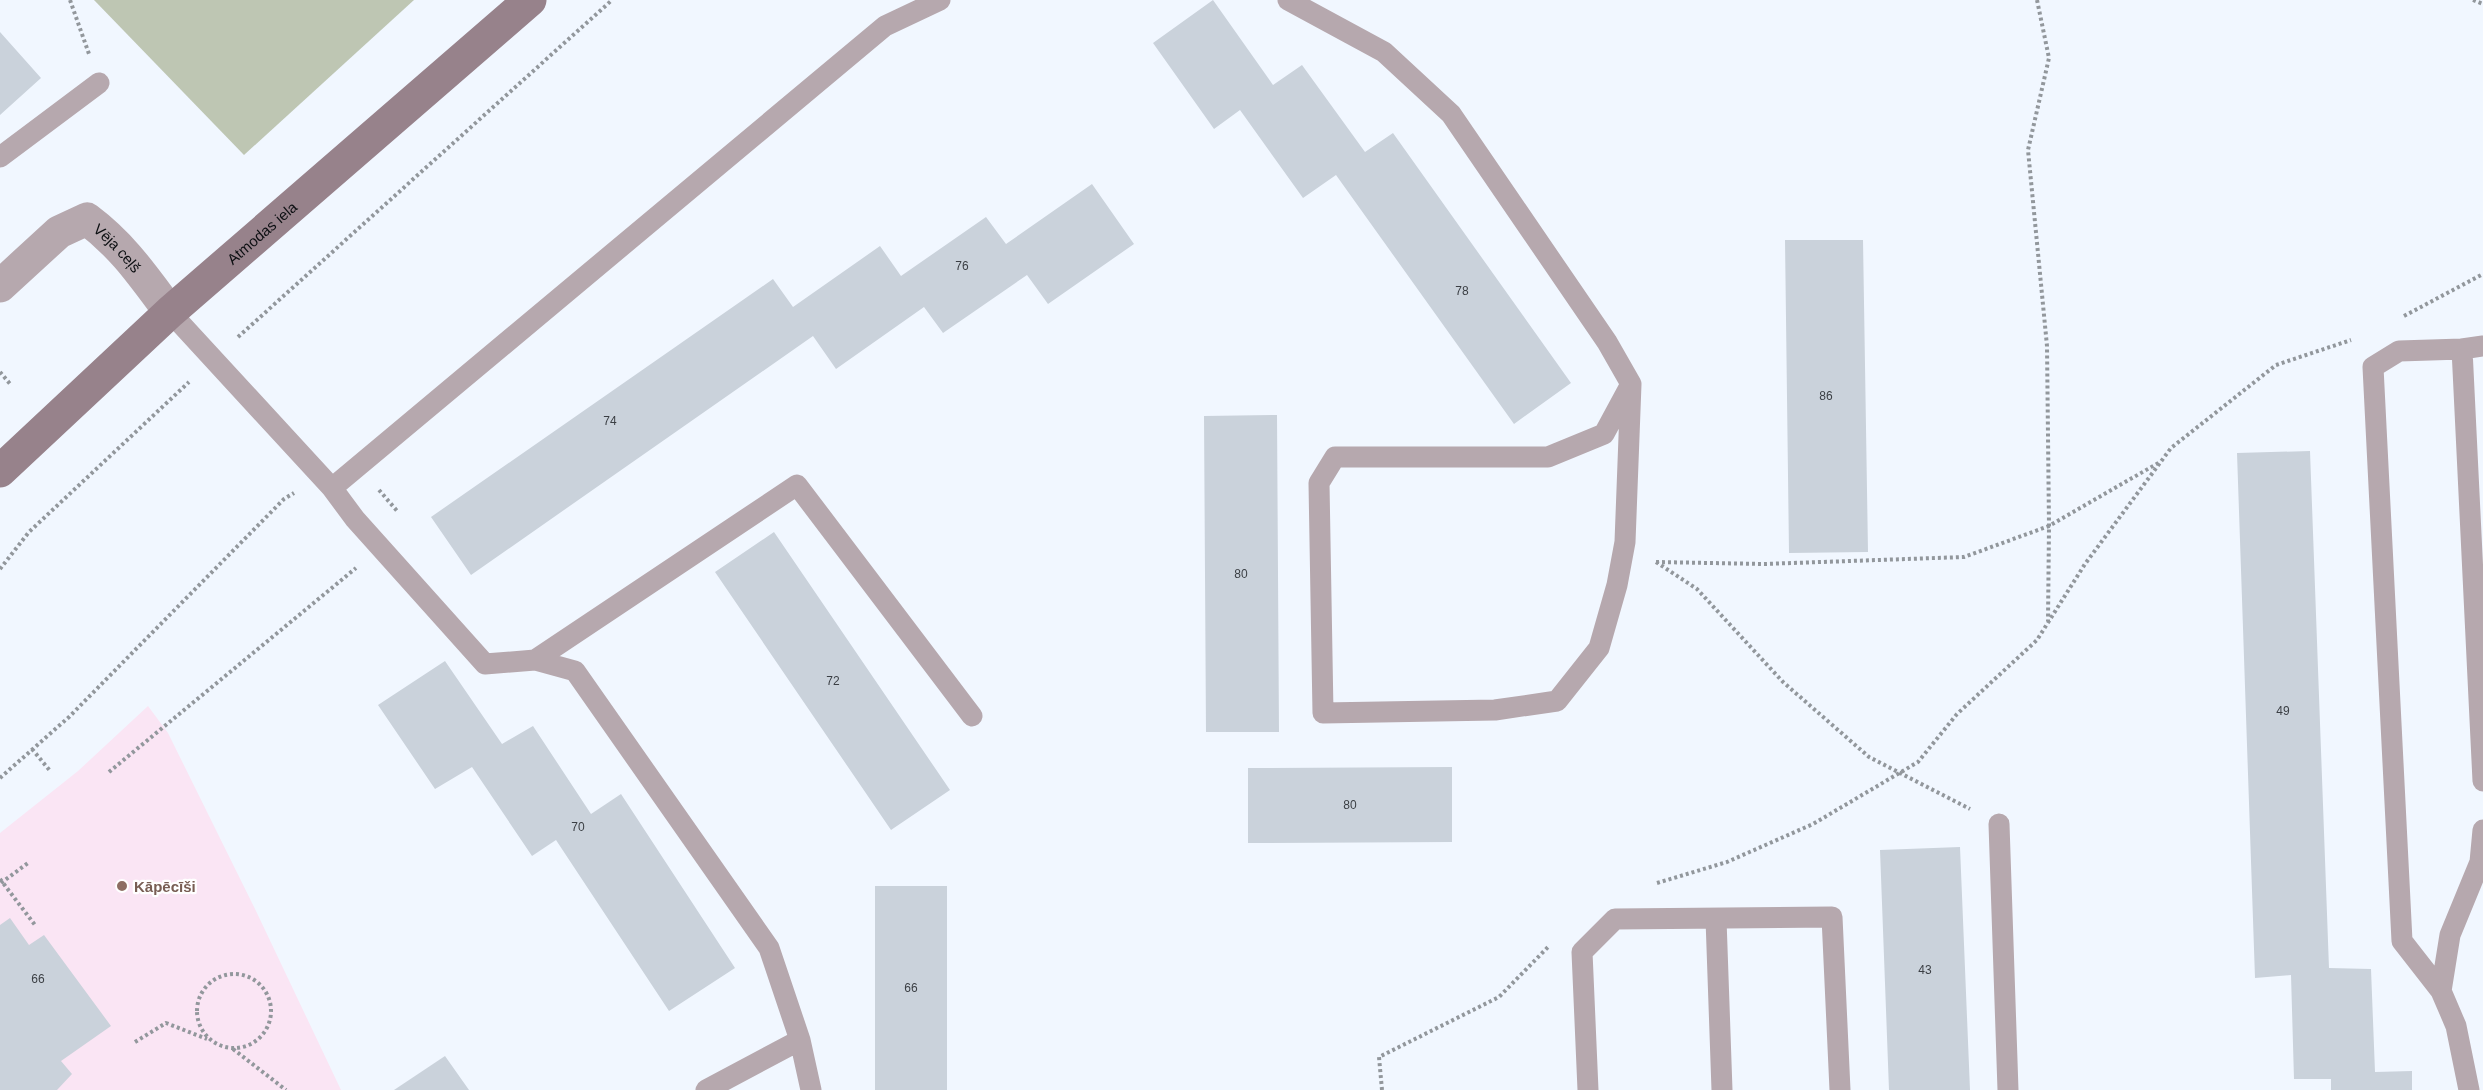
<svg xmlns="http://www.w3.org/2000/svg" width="2483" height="1090" font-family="Helvetica,sans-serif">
  <rect width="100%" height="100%" fill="#f1f7ff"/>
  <path fill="#fae5f4" d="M148 706 168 733 256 911 341 1090H0V833L78 771Z"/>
  <path fill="#bec6b3" d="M94 0H414L244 155Z"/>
  <path fill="#cad2db" d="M1213 0 1273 85 1302 65 1365 152 1393 133 1571 383 1514 424 1336 175 1303 198 1240 110 1214 129 1153 43Z
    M0 32 41 78 0 115Z
    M1092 184 1134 244 1048 304 1027 275 943 333 924 307 836 369 813 336 471 575 431 517 773 279 793 307 880 246 901 276 986 217 1006 244Z
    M1785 240H1863L1868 552 1789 553Z
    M1277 415 1279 732H1206L1204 416Z
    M2310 451 2329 968 2371 969 2375 1072 2412 1071V1090H2331V1079H2294L2291 975 2255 978 2237 453Z
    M774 532 950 790 891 830 715 572Z
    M445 661 502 744 533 726 591 814 621 794 735 968 669 1011 556 840 532 856 472 767 435 789 378 705Z
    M1452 767V842L1248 843V768Z
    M1960 847 1970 1090H1889L1880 850Z
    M875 886H947V1090H875Z
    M10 918 29 945 44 935 111 1026 61 1061 72 1074 57 1090H0V925Z
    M445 1056 469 1090H394Z"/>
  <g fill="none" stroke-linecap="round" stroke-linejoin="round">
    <path stroke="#92979c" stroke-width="4" stroke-dasharray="3 3" stroke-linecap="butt" d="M70 0 89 54
      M2037 0 2049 58 2028 150 2047 346 2049 526 2048 621
      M2473 0 2483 4
      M2404 316 2483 274
      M238 337 612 0
      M0 372 11 385
      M379 490 398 512
      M1656 562 1764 564 1964 557 2049 526 2160 462
      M1656 562 1697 589 1783 682 1869 757 1970 809
      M0 569 29 532 189 382
      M32 749 51 772
      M109 772 356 568
      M0 778 69 717 284 499 294 493
      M0 879 35 925
      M1 883 28 863
      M1657 883 1727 862 1813 824 1918 762 1957 714 2037 640 2085 564 2171 448 2276 365 2351 340
      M197 1011a37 37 0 1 1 74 0a37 37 0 1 1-74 0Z
      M135 1042 166 1023 207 1039
      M233 1049 286 1090
      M1382 1090 1379 1057 1499 997 1549 946"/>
    <path stroke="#b6a8ae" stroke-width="21" d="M1288 0 1384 52 1451 114 1607 342 1631 384 1625 542 1617 585 1599 648 1557 701 1495 710 1323 713 1319 483 1335 457H1548L1604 434 1631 384
      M0 157 99 83
      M170 312 332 488 355 519 485 664 535 660 575 671 769 948 800 1040 811 1090
      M2483 346 2462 349 2483 781
      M2462 349 2399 351 2373 367 2402 941 2441 991 2456 1026 2469 1090
      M332 488 885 26 940 0
      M535 660 797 485 972 716
      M1999 824 2008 1090
      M1716 919 1722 1090
      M2441 991 2450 935 2480 862 2483 830
      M706 1090 800 1040
      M1588 1090 1582 952 1615 919 1832 917 1840 1090"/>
    <path stroke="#b6a8ae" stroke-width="33" id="s1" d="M0 286 59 232 87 219C123 246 143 276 170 312"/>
    <path stroke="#97828b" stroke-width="33" id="s2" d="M0 471 170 312 530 0"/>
  </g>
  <circle fill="#8d6e63" stroke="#fff" stroke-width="2" cx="122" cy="886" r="6"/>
  <g text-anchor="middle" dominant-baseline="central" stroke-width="4.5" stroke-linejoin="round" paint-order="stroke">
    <g font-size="12" fill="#3b3f44">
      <text x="962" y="266">76</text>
      <text x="1462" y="291">78</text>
      <text x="1826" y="396">86</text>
      <text x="610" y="421">74</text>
      <text x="1241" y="574">80</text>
      <text x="833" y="681">72</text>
      <text x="2283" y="711">49</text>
      <text x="1350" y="805">80</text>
      <text x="578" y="827">70</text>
      <text x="1925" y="970">43</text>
      <text x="38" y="979">66</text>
      <text x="911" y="988">66</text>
    </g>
    <g font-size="15" fill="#0b0e11" stroke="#fff">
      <text stroke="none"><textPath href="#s2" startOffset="354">Atmodas iela</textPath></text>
      <text stroke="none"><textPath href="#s1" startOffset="153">Vēja ceļš</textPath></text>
    </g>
    <g font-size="15" font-weight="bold" fill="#785e54" stroke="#fff" text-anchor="start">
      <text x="134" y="886">Kāpēcīši</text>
    </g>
  </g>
</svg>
